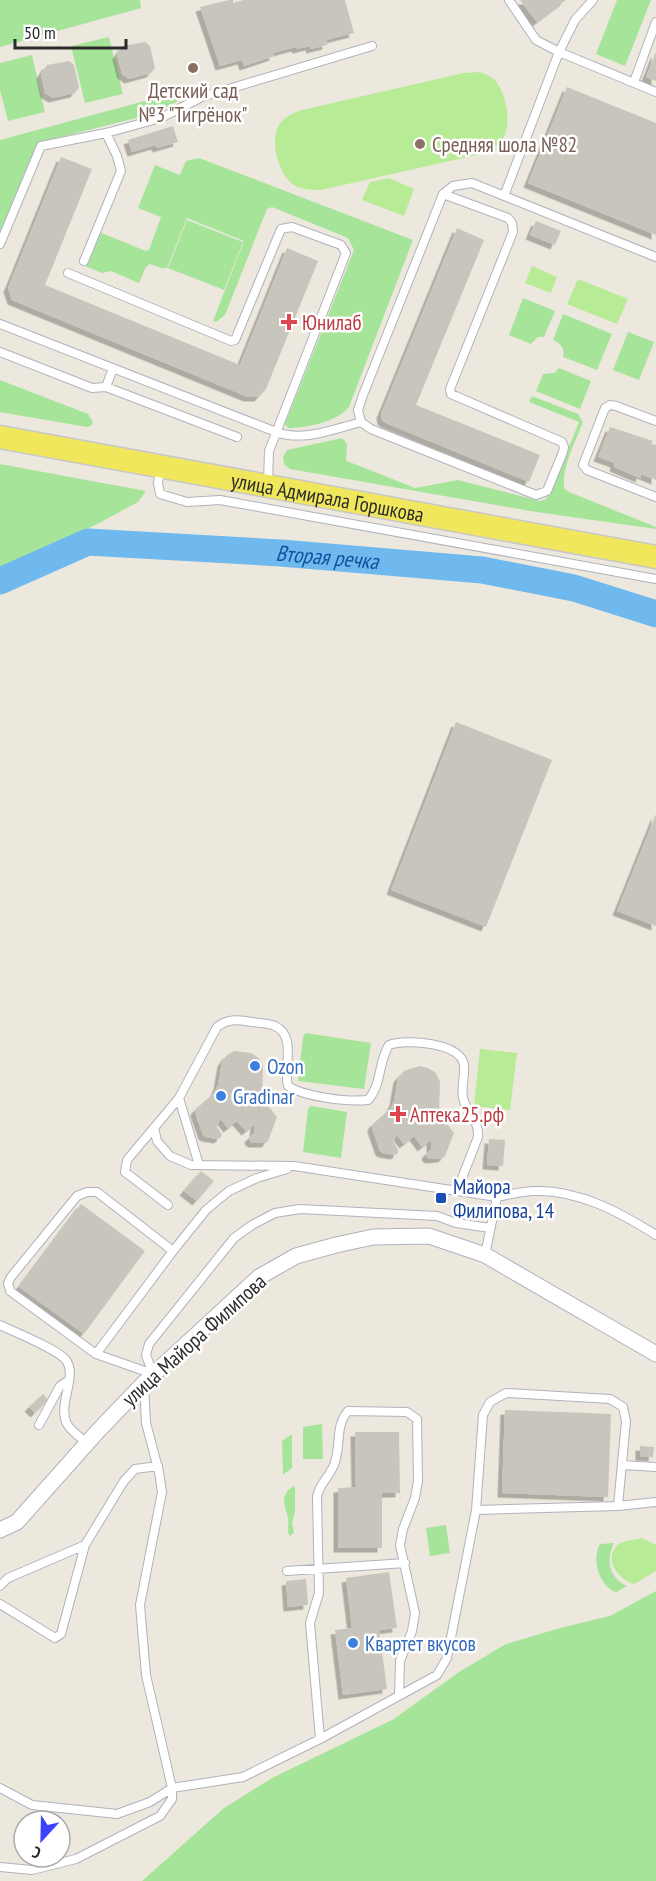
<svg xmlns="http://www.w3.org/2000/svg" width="656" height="1881" font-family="'PT Sans Narrow',sans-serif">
  <defs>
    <filter id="shadow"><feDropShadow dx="-4.5" dy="4.5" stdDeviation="0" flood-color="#0004"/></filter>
  </defs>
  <rect width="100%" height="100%" fill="#ede8dd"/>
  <path fill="#a6e499" d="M0 0H140L141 8 0 47Z
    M617 0H651L625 66 596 54Z
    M109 37 123 94 85 103 71 46Z
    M32 55 45 112 8 121 0 90V63Z
    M189 89 185 97 156 113 37 143 0 232V140Z
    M199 158 413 240 349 407C337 422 307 428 288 428L285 424 354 250 348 238 272 207 267 209 225 315 216 322 213 321 244 241 187 218 167 268H161L150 264 146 267 139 283 111 271 102 273 85 266 99 232 146 251 149 250 161 217 138 208 155 165 180 175 186 161Z
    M187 220 243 242 224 290 168 268Z
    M523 298 555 311 544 337H538L531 344 509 335Z
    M563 314 612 334 597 370 563 357C565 349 561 343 553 340Z
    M628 332 654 342 639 380 613 370Z
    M559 368 591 381 580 409 536 391 543 374 554 373Z
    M0 380 88 414 93 422 91 426 87 427 0 412Z
    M532 396 578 414 583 422C575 443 562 466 564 488L569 492 656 527V529L536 512 290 469 284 464 283 457 287 450 342 438 347 444 346 459 347 461 415 488 458 480 540 501 546 499 565 449 569 447 579 422 529 402Z
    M0 464 146 491 138 502 101 522 43 551 0 569Z
    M306 1033 371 1043 364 1089 298 1081 303 1037Z
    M311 1106 347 1112 341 1158 303 1152 308 1109Z
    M322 1424 323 1459H303V1427Z
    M292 1434V1468L283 1475 282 1441Z
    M293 1486 295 1488V1511L292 1523 294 1533 290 1536 288 1533C288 1528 289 1522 288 1518 285 1504 279 1497 293 1486Z
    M446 1525 450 1553 430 1556 426 1528Z
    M614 1543C606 1560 608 1577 627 1586L616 1592C599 1586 591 1559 600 1544Z
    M656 1591V1881H142L224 1808 272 1778 394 1719 459 1672 506 1644 560 1628 610 1616Z"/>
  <path fill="#b8eb95" d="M480 72C488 75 495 78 499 86 507 100 511 123 504 137 499 147 490 150 481 154L321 190C312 190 303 190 294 185 279 175 269 141 279 125 284 117 293 113 302 110L464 73Z
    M389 178 414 189 404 216 362 200 370 182Z
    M532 266 557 277 551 293 525 283Z
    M578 279 628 299 617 324 567 304Z
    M480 1049 517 1053 510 1110 474 1106Z
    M642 1538 656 1545V1571L634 1584C618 1580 602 1557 619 1544 625 1540 635 1540 642 1538Z"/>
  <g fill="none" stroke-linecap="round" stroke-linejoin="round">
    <path stroke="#6fb9ef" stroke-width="27" id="s1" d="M0 581 88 542 281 553 482 570 574 588 656 614"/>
  </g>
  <path fill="#c8c5bc" filter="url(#shadow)" d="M229 0H233V3L244 0H345L354 33 326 40 327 45 311 49 310 46 297 49 296 47 273 53 274 56 244 66 242 60 220 66 200 7Z
    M520 0H566L537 22Z
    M145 42 150 46 155 68 151 73 129 79 122 74 117 55 123 46Z
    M656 52V81L646 77Z
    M69 61 74 65 79 87 75 93 53 98 45 93 41 74 47 65Z
    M567 87 656 123V235L528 183Z
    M173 126 178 142 157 148 156 145 132 152 128 140Z
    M61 157 92 169 45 285 240 365 287 248 318 261 266 389 259 397H248L12 300 8 288Z
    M536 221 561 231 555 245 530 235Z
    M457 228 484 240 416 405 540 455 529 482 386 423 382 420 381 414Z
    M610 427 653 441 651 444 656 445V480L641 474 640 478 614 467 615 463 598 457Z
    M456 722 552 760 486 927 391 890Z
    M656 814V926L617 911Z
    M234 1051 251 1053 259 1058 263 1066 262 1098 277 1117 268 1141 266 1143H253L250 1141 249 1138 254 1133 255 1124 246 1131 237 1121 228 1128 220 1118 217 1127 222 1135 221 1137 218 1139 206 1137 203 1135 195 1112 196 1109 214 1093 218 1085 222 1062 227 1055Z
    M419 1066 428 1068 436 1073 440 1082 439 1113 454 1133 445 1156 442 1158 430 1159 427 1157 426 1154 431 1149V1140L422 1147 414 1136 404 1144 396 1134 394 1143 398 1150V1153L395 1155 383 1153 380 1151 372 1128 373 1124 390 1109 394 1101 398 1078 404 1071Z
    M489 1139 505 1140 503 1166 487 1165Z
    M201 1171 214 1181 197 1201 184 1191Z
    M81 1204 145 1251 84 1334 19 1287Z
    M43 1394 48 1400 35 1413 29 1407Z
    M505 1410 611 1414 608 1497 502 1493Z
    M355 1432H399L400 1493H382V1548H338V1488L356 1487Z
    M640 1446 654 1447 653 1457 640 1456Z
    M389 1572 397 1628 379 1630 387 1689 343 1695 335 1630 352 1628 346 1578Z
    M306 1579 308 1605 288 1607 286 1581Z"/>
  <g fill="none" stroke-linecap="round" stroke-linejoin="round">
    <g stroke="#b1b1bf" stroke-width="10">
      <path id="lane" d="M509 0 536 40 559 52 575 20 593 0
        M634 82 656 22
        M504 196 559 52 656 92
        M0 244 41 146 106 133 161 118 202 97 372 46
        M84 261 121 171 117 156 106 133
        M68 273 231 341 235 340 281 229 292 227 341 245 346 253 269 451 268 483
        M0 324 276 432C303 442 334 429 361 422L358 410 363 395 443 194 453 186 472 183 656 257
        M0 352 92 388 106 387 113 368
        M106 387 237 437
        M656 421 616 406 610 405 605 408 583 465 587 470 656 497
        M361 422 371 429 536 495 547 491 563 452 564 447 562 442 451 394 450 389 513 232 512 223 508 218 443 194
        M160 469 158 483 160 494 187 502 220 500 656 579
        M154 1128 157 1141 170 1156 191 1165 294 1166 497 1197 485 1255
        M199 1165 179 1098 217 1027C228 1018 238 1020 252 1022 259 1023 268 1023 275 1026 297 1036 283 1067 288 1086 305 1097 347 1102 368 1100 382 1085 378 1062 389 1045 406 1039 460 1042 464 1065 465 1076 461 1088 463 1098 467 1114 479 1119 478 1137L457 1191
        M497 1197C509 1195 522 1191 534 1191 578 1189 621 1213 656 1235
        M168 1205 125 1172 127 1160 179 1098
        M0 1325C15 1332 57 1349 66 1360 78 1377 57 1404 67 1424 71 1431 81 1438 87 1443
        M96 1354 10 1291 8 1283 11 1277 77 1196 87 1192H97L173 1251
        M153 1374 146 1355 149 1344 234 1238 252 1225 275 1213 300 1209 437 1216 456 1223 490 1228
        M153 1374 96 1354 173 1251 206 1210 229 1191 257 1178 287 1169
        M144 1384 146 1423 159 1472 162 1492 140 1605 146 1675 172 1788 243 1777 320 1739 437 1675 447 1658 476 1510 618 1506 656 1502
        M39 1425 60 1386 69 1380
        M622 1465 656 1467
        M476 1510 483 1415 490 1402 506 1393 610 1399 623 1407 626 1421 618 1506
        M287 1571 405 1563
        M0 1586 8 1578 85 1545
        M0 1604 55 1638 61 1634 85 1545 124 1481 135 1469 158 1466
        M320 1739 310 1623 319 1593 317 1497C319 1483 331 1476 335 1462 341 1445 335 1426 348 1411L407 1412 417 1419 418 1481 415 1498 403 1529 400 1545 415 1613 412 1631 400 1661 399 1695
        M0 1788 32 1805 117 1814 150 1802 172 1788V1799L160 1816 76 1859 32 1870 0 1867"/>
    </g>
    <g stroke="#b1b1bf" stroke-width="17">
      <path id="street" d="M0 1530 17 1522 97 1432 144 1383 259 1277 296 1256 336 1245 373 1237 429 1236 485 1255 656 1354"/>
    </g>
    <g stroke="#c8c8c8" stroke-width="25">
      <g id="primary">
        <path id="s2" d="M0 437 656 557"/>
      </g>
    </g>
    <use href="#lane" stroke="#fff" stroke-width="8"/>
    <use href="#street" stroke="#fff" stroke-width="15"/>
    <use href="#primary" stroke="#f1e75d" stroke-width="22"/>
  </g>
  <g fill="#8d6e63" stroke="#fff" stroke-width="2">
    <circle cx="193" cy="68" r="6"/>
    <circle cx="420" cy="144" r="6"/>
  </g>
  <g fill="#e0444e" stroke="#fff" stroke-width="2">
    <path d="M286 313h6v6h6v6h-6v6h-6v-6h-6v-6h6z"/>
    <path d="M395 1105h6v6h6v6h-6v6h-6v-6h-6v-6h6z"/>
  </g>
  <g fill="#3f7fe0" stroke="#fff" stroke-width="2">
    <circle cx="255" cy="1066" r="6"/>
    <circle cx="221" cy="1096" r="6"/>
    <circle cx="353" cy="1643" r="6"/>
  </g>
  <rect fill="#1a4fb4" stroke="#fff" stroke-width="2" x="435" y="1192" width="12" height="12" rx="3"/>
  <g text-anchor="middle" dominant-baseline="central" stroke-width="5" stroke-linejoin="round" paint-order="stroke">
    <g font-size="21" fill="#785e54" stroke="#fff">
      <text x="193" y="90">Детский сад<tspan x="193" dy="24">№3 "Тигрёнок"</tspan></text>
      <text x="432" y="144" text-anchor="start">Средняя шола №82</text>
    </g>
    <g font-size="21" fill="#be3a42" stroke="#fff" text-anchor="start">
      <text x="302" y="322">Юнилаб</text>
      <text x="410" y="1114">Аптека25.рф</text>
    </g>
    <g font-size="21" fill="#2b2b2b" stroke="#fff">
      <text stroke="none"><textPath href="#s2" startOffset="333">улица Адмирала Горшкова</textPath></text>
      <text transform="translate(194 1340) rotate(-42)">улица Майора Филипова</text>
    </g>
    <g font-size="21" fill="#366cbe" stroke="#fff" text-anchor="start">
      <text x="267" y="1066">Ozon</text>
      <text x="233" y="1096">Gradinar</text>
      <text x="365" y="1643">Квартет вкусов</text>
    </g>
    <g font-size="21" fill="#164399" stroke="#fff" text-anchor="start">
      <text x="453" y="1186">Майора<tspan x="453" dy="24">Филипова, 14</tspan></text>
    </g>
    <g font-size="22" font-style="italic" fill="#0d549d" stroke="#fff">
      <text stroke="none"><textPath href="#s1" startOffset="336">Вторая речка</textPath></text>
    </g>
  </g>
  <g transform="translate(42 1839) rotate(202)"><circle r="28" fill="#ffffff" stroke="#aaaaaa" stroke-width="1.5"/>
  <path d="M0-4.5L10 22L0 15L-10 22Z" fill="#3c41fb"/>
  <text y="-9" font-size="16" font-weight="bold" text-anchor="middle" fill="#2b2b2b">С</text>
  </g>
  <path d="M15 39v9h111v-9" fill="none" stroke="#2b2b2b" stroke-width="3"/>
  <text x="24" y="39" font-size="18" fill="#2b2b2b" stroke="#ffffff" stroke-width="4.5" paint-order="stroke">50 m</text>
</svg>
